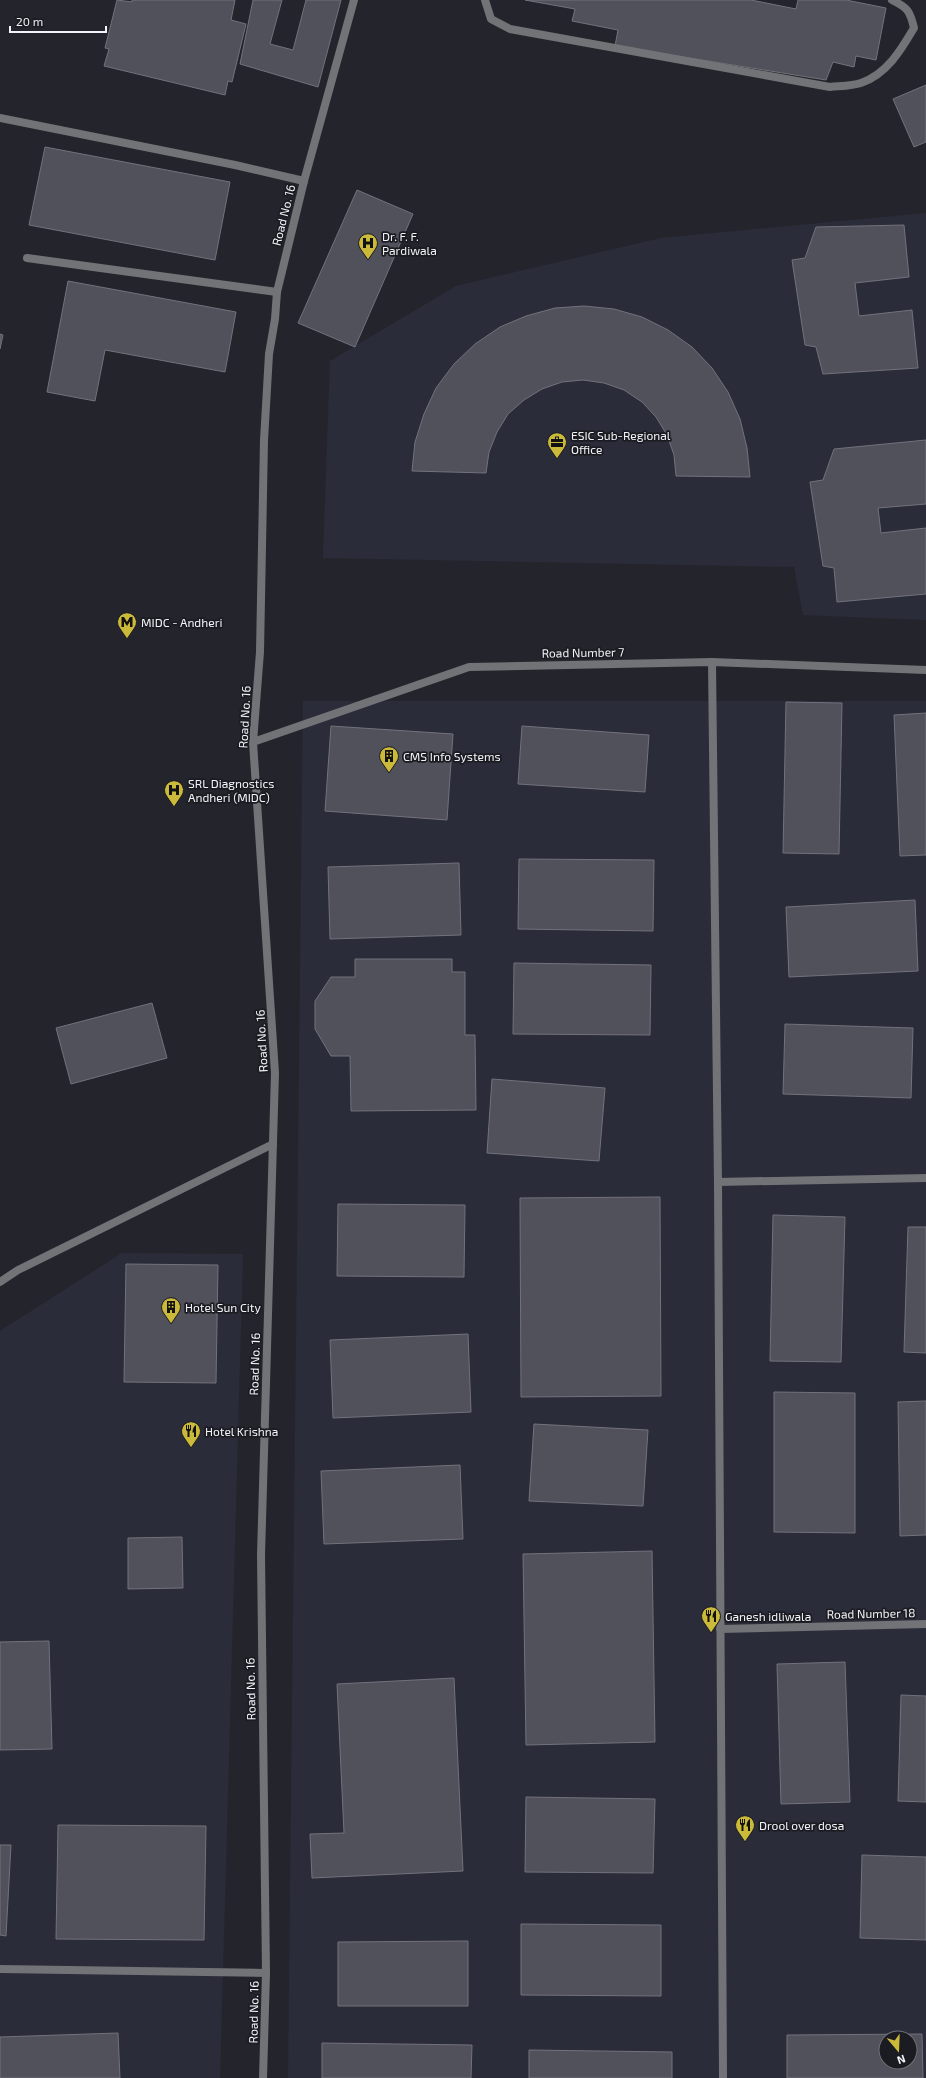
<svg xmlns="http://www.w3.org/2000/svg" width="926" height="2078" font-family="'Exo 2',sans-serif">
  <rect width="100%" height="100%" fill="#24252c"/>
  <path fill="#2b2c39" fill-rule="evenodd" d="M926 213V620L803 615 794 567 323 558 330 361 456 286 661 238Z
    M303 701H926V2078H288ZM886 2038H910V2062H886Z
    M122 1253 243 1254 220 2078H0V1331Z"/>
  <path fill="#50515a" stroke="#71727b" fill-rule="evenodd" d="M117 0 132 2V0H235L231 20 246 24 232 82 228 81 225 95 104 66 109 49 105 48Z
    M253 0H282L270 44 293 50 306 0H341L318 87 240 64Z
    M525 0H751L796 9 798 0H846L886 8 876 60 856 56 854 67 833 62 826 80 615 46 618 30 572 21 575 9Z
    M926 85V142L914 147 893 99Z
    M45 147 230 182 215 260 29 225Z
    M357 190 413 214 355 347 298 323Z
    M904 225 909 277 855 283 859 316 912 310 918 368 823 374 816 347 805 345 792 260 805 258 816 227Z
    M68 281 236 312 225 372 105 350 95 401 47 392Z
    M584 306 614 309 642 317 668 330 692 347 712 368 728 392 740 419 747 448 750 477 676 476 674 455 667 435 656 417 642 402 624 390 604 383 583 380 562 382 542 389 524 400 508 414 497 432 489 452 486 473 412 471 415 442 424 414 436 388 454 364 475 344 500 327 526 316 555 308Z
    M0 334 3 335 0 349Z
    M926 440V504L878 508 881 533 926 528V594L837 602 834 568 823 566 810 482 823 480 834 449Z
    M786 702 842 703 839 854 783 853Z
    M926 713V855L900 856 894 715Z
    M331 726 453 734 447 820 325 811Z
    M522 726 649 735 645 792 518 784Z
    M519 859 654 860 653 931 518 929Z
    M459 863 461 935 330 939 328 867Z
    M915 900 918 971 789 977 786 907Z
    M355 959H452V972H465V1035H475L476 1110 351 1111 350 1056H331L315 1029V1001L331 977H355Z
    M514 963 651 965 650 1035 513 1034Z
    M152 1003 167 1058 71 1084 56 1028Z
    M785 1024 913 1028 911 1098 783 1094Z
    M492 1079 605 1088 599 1161 487 1153Z
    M660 1197 661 1396 521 1397 520 1198Z
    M338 1204 465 1205 464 1277 337 1276Z
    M773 1215 845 1217 841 1362 770 1361Z
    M908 1227H926V1353L904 1352Z
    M126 1264 218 1265 216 1383 124 1382Z
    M468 1334 471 1412 333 1418 330 1340Z
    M774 1392 855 1393V1533L774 1532Z
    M926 1401V1535L900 1536 898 1402Z
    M534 1424 648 1430 643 1506 529 1501Z
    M460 1465 463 1539 324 1544 321 1471Z
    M182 1537 183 1588 128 1589V1538Z
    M652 1551 655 1742 526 1745 523 1554Z
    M49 1641 52 1749 0 1750V1642Z
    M845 1662 850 1802 781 1804 777 1664Z
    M454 1678 463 1871 312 1878 310 1834 344 1833 337 1684Z
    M901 1695 926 1696V1802L898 1801Z
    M526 1797 655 1799 653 1873 525 1872Z
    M58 1825 206 1826 204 1940 56 1939Z
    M0 1845H11L6 1936 0 1935Z
    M862 1855 926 1857V1940L860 1938Z
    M521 1924 661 1925V1996L521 1995Z
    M468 1941V2006H338V1942Z
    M118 2033 120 2078H0V2037Z
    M922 2034 923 2078H787V2035ZM886 2038H910V2062H886Z
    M322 2043 472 2045 471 2078H322Z
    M529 2050 672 2052V2078H529Z"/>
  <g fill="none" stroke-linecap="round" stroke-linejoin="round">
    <path stroke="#727377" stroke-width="8" d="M485 0 491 19 510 29 830 87C840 86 852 86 861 83 887 74 901 50 914 28 910 11 908 8 892 0
      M0 118 235 165 304 181
      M27 258 277 292
      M712 662 718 1182 723 2078
      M718 1182 926 1178
      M0 1282 18 1270 273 1144
      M720 1629 926 1624
      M0 1969 266 1973"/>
    <path stroke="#727377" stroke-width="8" d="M253 742 469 667 712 662 926 670
      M263 2078 266 1973 261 1555 275 1073 253 742 260 652 264 440 269 354 275 319 277 292 304 181 354 0"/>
  </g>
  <defs>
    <g id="hospital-pin" transform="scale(1)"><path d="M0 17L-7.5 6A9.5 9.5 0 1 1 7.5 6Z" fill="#cbba39" stroke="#1b1b22"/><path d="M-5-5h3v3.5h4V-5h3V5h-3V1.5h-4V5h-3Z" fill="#111"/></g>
    <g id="office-pin" transform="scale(1)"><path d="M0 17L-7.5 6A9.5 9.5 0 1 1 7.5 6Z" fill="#cbba39" stroke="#1b1b22"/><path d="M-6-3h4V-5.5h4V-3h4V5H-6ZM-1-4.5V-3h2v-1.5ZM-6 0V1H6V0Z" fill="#111"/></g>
    <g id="metro-pin" transform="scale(1)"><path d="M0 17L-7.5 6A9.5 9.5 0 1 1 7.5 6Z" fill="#cbba39" stroke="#1b1b22"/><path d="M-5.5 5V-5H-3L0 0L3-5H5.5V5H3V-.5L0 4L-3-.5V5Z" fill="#111"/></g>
    <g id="building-pin" transform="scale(1)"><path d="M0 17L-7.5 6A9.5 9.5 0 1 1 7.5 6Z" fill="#cbba39" stroke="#1b1b22"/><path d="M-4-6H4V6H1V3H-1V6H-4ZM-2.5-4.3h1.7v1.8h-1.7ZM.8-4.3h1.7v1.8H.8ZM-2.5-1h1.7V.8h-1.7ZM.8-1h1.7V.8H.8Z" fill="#111"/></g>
    <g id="restaurant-pin" transform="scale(1)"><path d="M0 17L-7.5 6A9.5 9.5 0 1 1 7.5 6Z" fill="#cbba39" stroke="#1b1b22"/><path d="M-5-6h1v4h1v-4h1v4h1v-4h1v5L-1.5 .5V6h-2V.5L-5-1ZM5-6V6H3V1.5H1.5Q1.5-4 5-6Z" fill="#111"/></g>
  </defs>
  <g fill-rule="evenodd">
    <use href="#hospital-pin" x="368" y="243"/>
    <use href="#office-pin" x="557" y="442"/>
    <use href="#metro-pin" x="127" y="622"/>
    <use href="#building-pin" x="389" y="756"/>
    <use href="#hospital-pin" x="174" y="790"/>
    <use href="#building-pin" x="171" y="1307"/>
    <use href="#restaurant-pin" x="191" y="1431"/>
    <use href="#restaurant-pin" x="711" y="1616"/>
    <use href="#restaurant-pin" x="745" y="1825"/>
  </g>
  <g text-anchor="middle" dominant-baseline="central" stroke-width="3.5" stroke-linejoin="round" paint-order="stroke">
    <g font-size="12" fill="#f3f4f9" stroke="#1b1b22">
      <text transform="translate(283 215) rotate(-76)">Road No. 16</text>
      <text transform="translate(583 652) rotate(-1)">Road Number 7</text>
      <text transform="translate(244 717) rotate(-87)">Road No. 16</text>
      <text transform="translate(261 1041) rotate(-93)">Road No. 16</text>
      <text transform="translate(254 1364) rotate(-88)">Road No. 16</text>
      <text transform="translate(871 1613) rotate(-1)">Road Number 18</text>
      <text transform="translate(250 1689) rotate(-91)">Road No. 16</text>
      <text transform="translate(253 2012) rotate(-89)">Road No. 16</text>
    </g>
    <g font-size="12" fill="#f3f4f9" stroke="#1b1b22" text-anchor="start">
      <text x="382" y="236">Dr. F. F.<tspan x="382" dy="14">Pardiwala</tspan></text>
      <text x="571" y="435">ESIC Sub-Regional<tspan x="571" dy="14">Office</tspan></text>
      <text x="141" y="622">MIDC - Andheri</text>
      <text x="403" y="756">CMS Info Systems</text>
      <text x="188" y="783">SRL Diagnostics<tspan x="188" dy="14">Andheri (MIDC)</tspan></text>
      <text x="185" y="1307">Hotel Sun City</text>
      <text x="205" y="1431">Hotel Krishna</text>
      <text x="725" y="1616">Ganesh idliwala</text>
      <text x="759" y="1825">Drool over dosa</text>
    </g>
  </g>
  <g transform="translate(898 2050) rotate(161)"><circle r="19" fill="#1b1b22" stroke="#717278"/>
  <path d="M0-3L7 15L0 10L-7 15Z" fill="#cbba39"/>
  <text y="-6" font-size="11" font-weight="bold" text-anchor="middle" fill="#f3f4f9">N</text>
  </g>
  <path d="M10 26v6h96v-6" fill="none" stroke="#f3f4f9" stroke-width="2"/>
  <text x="16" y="26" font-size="12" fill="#f3f4f9" stroke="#1b1b22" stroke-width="3" paint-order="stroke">20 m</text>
</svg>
